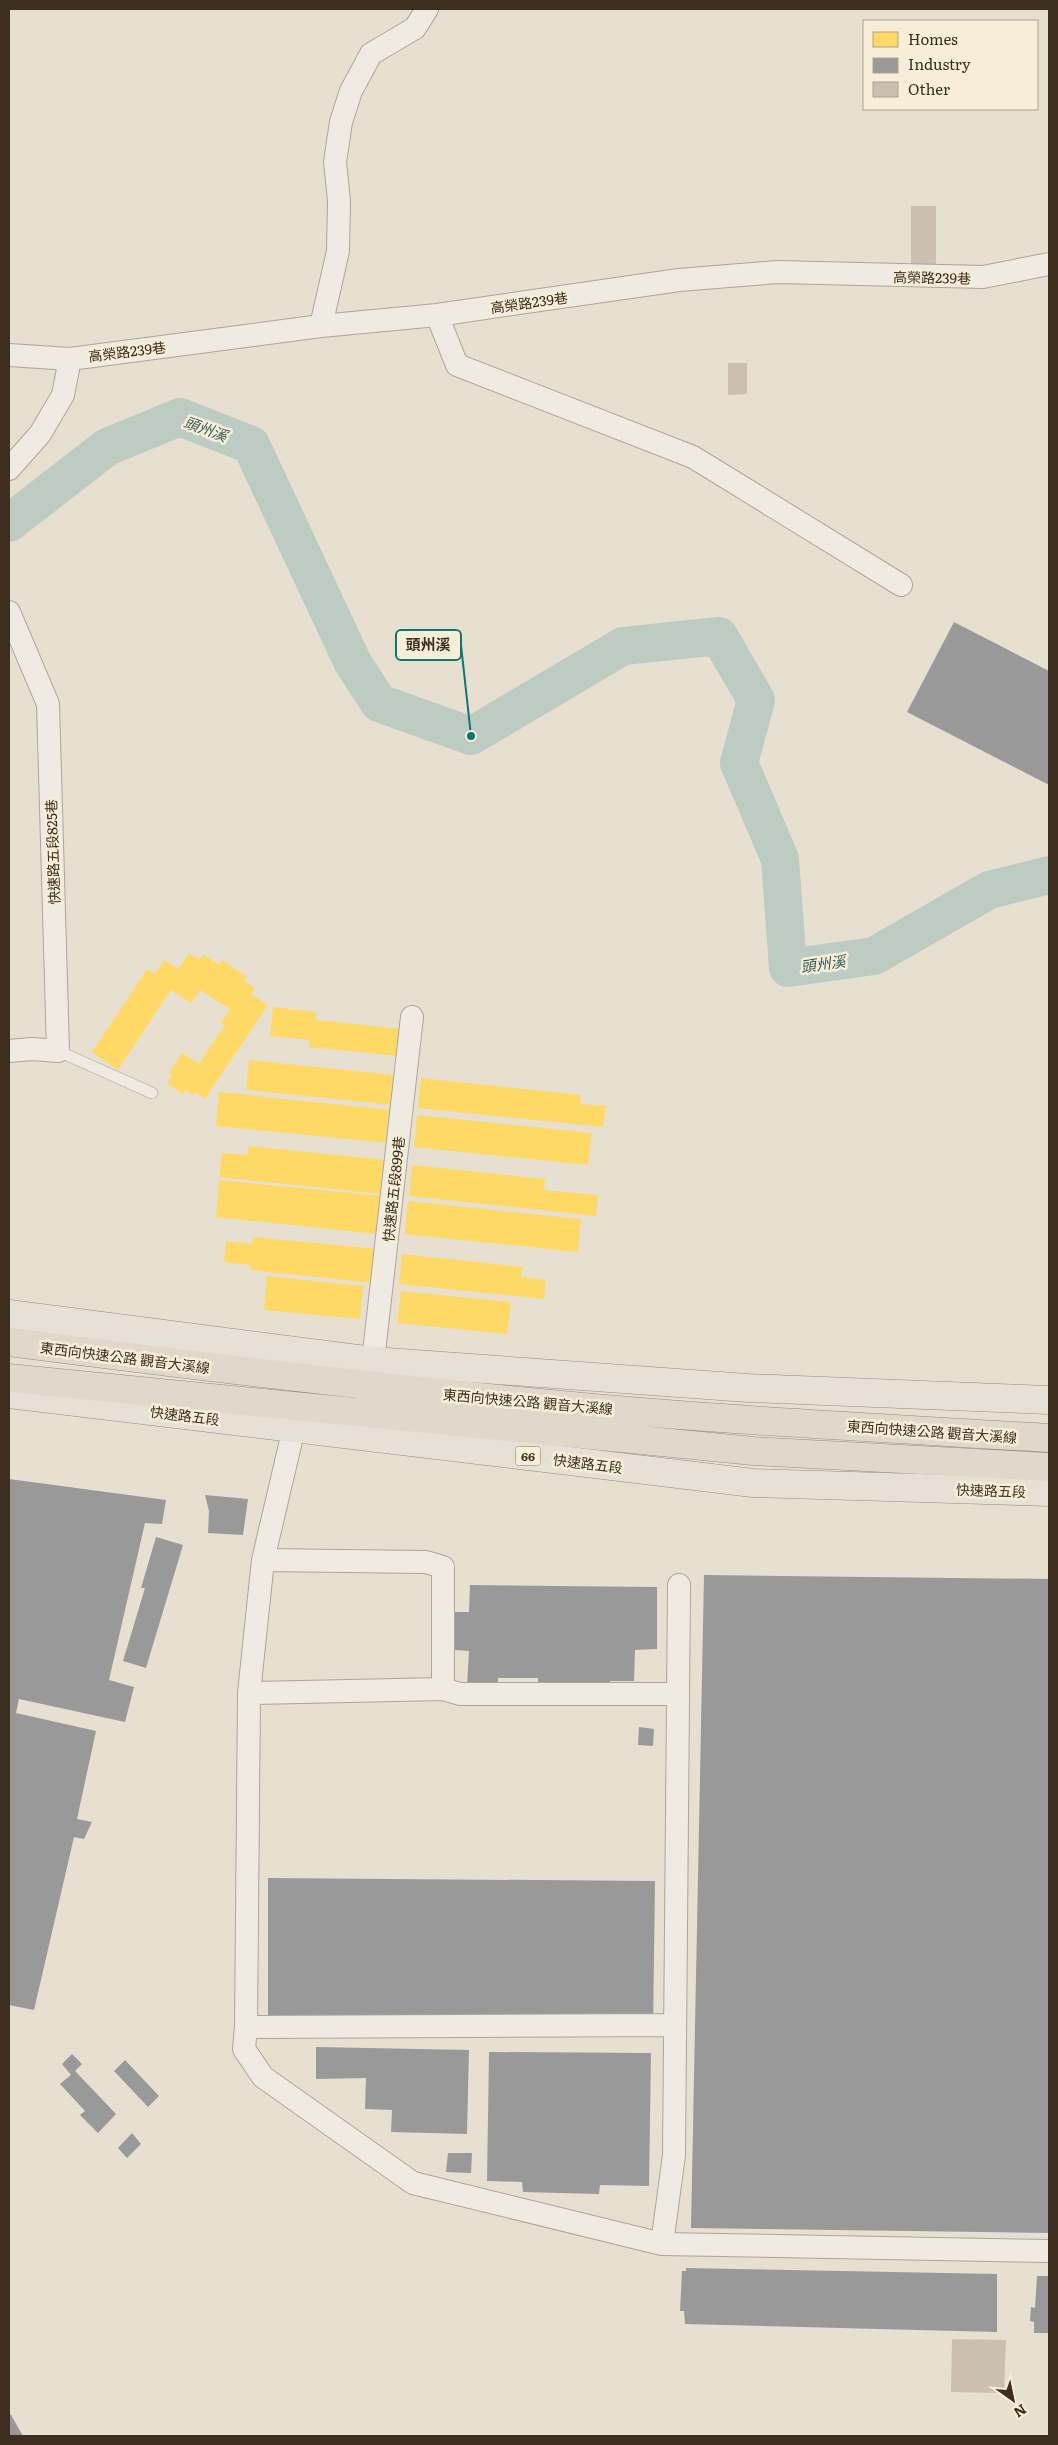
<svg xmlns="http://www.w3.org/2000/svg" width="1058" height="2445" font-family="Literata,'Noto Sans TC',serif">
  <rect width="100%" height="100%" fill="#e7e0d1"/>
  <path fill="#ffd966" d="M189 953 199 960 203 954 219 965 222 960 247 977 244 981 255 988 251 994 268 1005 205 1099 195 1092 192 1095 186 1090 183 1094 167 1083 172 1075 169 1073 182 1053 199 1064 225 1025 221 1023 230 1009 200 990 191 1003 171 990 118 1070 92 1052 147 969 155 974 164 960 178 969Z
    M273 1007 316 1012V1020L401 1029 398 1056 309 1047 310 1040 270 1036Z
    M249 1060 396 1075 393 1105 246 1090Z
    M421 1078 581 1095 580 1104 606 1106 603 1127 418 1108Z
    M219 1092 392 1110 388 1143 216 1126Z
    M417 1115 592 1133 588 1165 414 1147Z
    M249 1146 386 1160 382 1194 219 1177 222 1153 247 1155Z
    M412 1165 545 1179 544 1190 598 1195 596 1216 409 1196Z
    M219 1180 382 1196 378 1234 216 1217Z
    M408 1201 581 1219 578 1252 405 1234Z
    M253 1237 378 1249 374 1283 250 1270 251 1265 224 1262 226 1241 252 1244Z
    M402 1254 523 1267 521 1277 546 1280 544 1299 399 1284Z
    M267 1276 363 1286 360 1319 264 1310Z
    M401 1291 511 1302 507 1334 397 1323Z"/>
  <path fill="#999" d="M954 622 1049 671V785L907 712Z
    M9 1479 166 1500 162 1524 145 1523 109 1680 134 1687 125 1722 19 1699 16 1713 96 1731 77 1819 92 1822 84 1839 74 1837 34 2010 9 2005Z
    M205 1495 248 1499 243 1535 208 1533 209 1511Z
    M156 1537 183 1545 146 1668 123 1661 145 1588H141Z
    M704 1575 1049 1579V2233L691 2228Z
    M470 1585 657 1587V1649L635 1650 634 1681H610V1686L538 1684V1678H498V1686H467L469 1651 441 1649 443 1612H469Z
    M639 1727 654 1729 653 1746 638 1745Z
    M268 1878 655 1881 653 2033 268 2031Z
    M316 2047 469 2050 467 2134 391 2132 392 2110 365 2109 366 2078 316 2079Z
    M489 2052 651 2053 649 2186 600 2185 599 2194 523 2192 522 2182 487 2181Z
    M72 2054 82 2064 75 2071 116 2114 98 2133 80 2115 85 2111 60 2084 71 2075 62 2064Z
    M125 2060 159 2096 148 2107 114 2071Z
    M132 2133 141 2144 127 2158 118 2148Z
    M448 2153H472L471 2173 446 2172Z
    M686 2268 997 2274V2332L685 2324 684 2311H680L682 2271H686Z
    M1037 2276H1049V2333H1034V2322L1030 2321 1031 2307 1035 2308Z
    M9 2413 11 2415 23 2436H9Z"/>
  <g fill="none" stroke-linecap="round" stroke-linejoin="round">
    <path stroke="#bcccc2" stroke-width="38" d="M9 523 107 447 180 417 251 445 353 663 379 703 471 736 623 646 719 636 756 700 739 763 780 859 788 968 874 956 989 890 1049 875"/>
  </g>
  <path fill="#cbbfb2" d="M911 206H936V284L911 285Z
    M728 363H747V394L728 395Z
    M952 2339 1006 2340 1004 2393 951 2392Z"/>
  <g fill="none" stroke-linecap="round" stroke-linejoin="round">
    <g stroke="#ada599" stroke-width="12">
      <path id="service" d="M58 1051 152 1093"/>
    </g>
    <g stroke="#ada599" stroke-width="24">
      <path id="minor" d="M437 315 457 365 693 457 901 585
        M321 326 338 251 339 201 335 162 341 122 351 91 371 54 415 28 427 9
        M9 355 70 359 321 326 437 315 679 280 778 272 983 277 1049 264
        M9 469 40 434 63 395 70 359
        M9 612 48 704 58 1051 32 1049 9 1051
        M373 1361 412 1017
        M294 1428 263 1560 249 1693 246 2027 244 2049 263 2077 413 2183 662 2244 1049 2251
        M263 1560 426 1562 443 1567V1689
        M249 1693 443 1689 460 1694H676
        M246 2027 673 2025
        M662 2244 674 2155 679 1585"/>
    </g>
    <g stroke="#928b80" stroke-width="29">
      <path id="primary" d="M9 1314 373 1361 748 1388 1049 1400
        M9 1394 753 1483 1049 1492"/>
    </g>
    <g stroke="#928b80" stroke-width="29">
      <path id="trunk" d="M9 1342C189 1365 370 1387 551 1404 717 1420 883 1428 1049 1438
        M9 1378 753 1451 1049 1467"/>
    </g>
    <use href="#service" stroke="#efebe3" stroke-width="11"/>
    <use href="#minor" stroke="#efebe3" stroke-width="22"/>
    <use href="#primary" stroke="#e6e1d4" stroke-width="28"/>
    <use href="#trunk" stroke="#e0d9cb" stroke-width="28"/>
  </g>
  <g text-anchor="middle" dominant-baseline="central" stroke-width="5" stroke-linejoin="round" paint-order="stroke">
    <rect fill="#f7eed8" stroke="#756857" stroke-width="1" x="515.5" y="1446.5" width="25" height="19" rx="4"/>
    <g font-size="12" font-weight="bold" fill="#3d2e20">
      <text x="528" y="1456">66</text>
    </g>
    <g font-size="14" fill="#3d2e20" stroke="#f7eed8">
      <text transform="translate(932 277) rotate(1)">高榮路239巷</text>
      <text transform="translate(529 302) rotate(-8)">高榮路239巷</text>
      <text transform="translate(127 351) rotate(-7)">高榮路239巷</text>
      <text transform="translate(52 852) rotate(-92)">快速路五段825巷</text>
      <text transform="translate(393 1189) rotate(-84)">快速路五段899巷</text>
      <text transform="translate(125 1357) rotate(7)">東西向快速公路 觀音大溪線</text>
      <text transform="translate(528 1401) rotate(5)">東西向快速公路 觀音大溪線</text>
      <text transform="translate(185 1415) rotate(7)">快速路五段</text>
      <text transform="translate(932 1431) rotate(4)">東西向快速公路 觀音大溪線</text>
      <text transform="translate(588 1463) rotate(7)">快速路五段</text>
      <text transform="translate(991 1490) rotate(2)">快速路五段</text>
    </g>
    <g font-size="15" font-style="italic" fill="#2f5d5a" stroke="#f7eed8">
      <text transform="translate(206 428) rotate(20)">頭州溪</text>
      <text transform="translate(823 963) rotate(-8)">頭州溪</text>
    </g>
  </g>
  <path fill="none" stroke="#0f766e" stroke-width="2" d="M471 736L461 645"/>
  <circle fill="#0f766e" stroke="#f7eed8" stroke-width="2" cx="471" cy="736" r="5"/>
  <rect fill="#f7eed8" stroke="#0f766e" stroke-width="2" x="396" y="630" width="65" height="30" rx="5"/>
  <g font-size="15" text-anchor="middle" font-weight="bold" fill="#3d2e20">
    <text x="428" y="650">頭州溪</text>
  </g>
  <rect width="1058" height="2445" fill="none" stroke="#3d2e20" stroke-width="20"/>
  <rect x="863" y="20" width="175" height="90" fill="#f7eed8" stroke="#ada18e"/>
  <rect x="873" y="32" width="25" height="15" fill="#ffd966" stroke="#ada18e"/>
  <text x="908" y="45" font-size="15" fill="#3d2e20">Homes</text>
  <rect x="873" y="58" width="25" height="15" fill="#999999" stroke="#ada18e"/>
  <text x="908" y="70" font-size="15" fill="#3d2e20">Industry</text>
  <rect x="873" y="82" width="25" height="15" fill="#cbbfb2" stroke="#ada18e"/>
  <text x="908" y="95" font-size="15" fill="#3d2e20">Other</text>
  <g transform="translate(1013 2400) rotate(147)" stroke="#f7eed8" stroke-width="4" paint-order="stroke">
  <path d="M0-4L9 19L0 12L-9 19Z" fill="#3d2e20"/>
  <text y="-8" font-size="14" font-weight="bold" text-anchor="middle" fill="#3d2e20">N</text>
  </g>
</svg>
